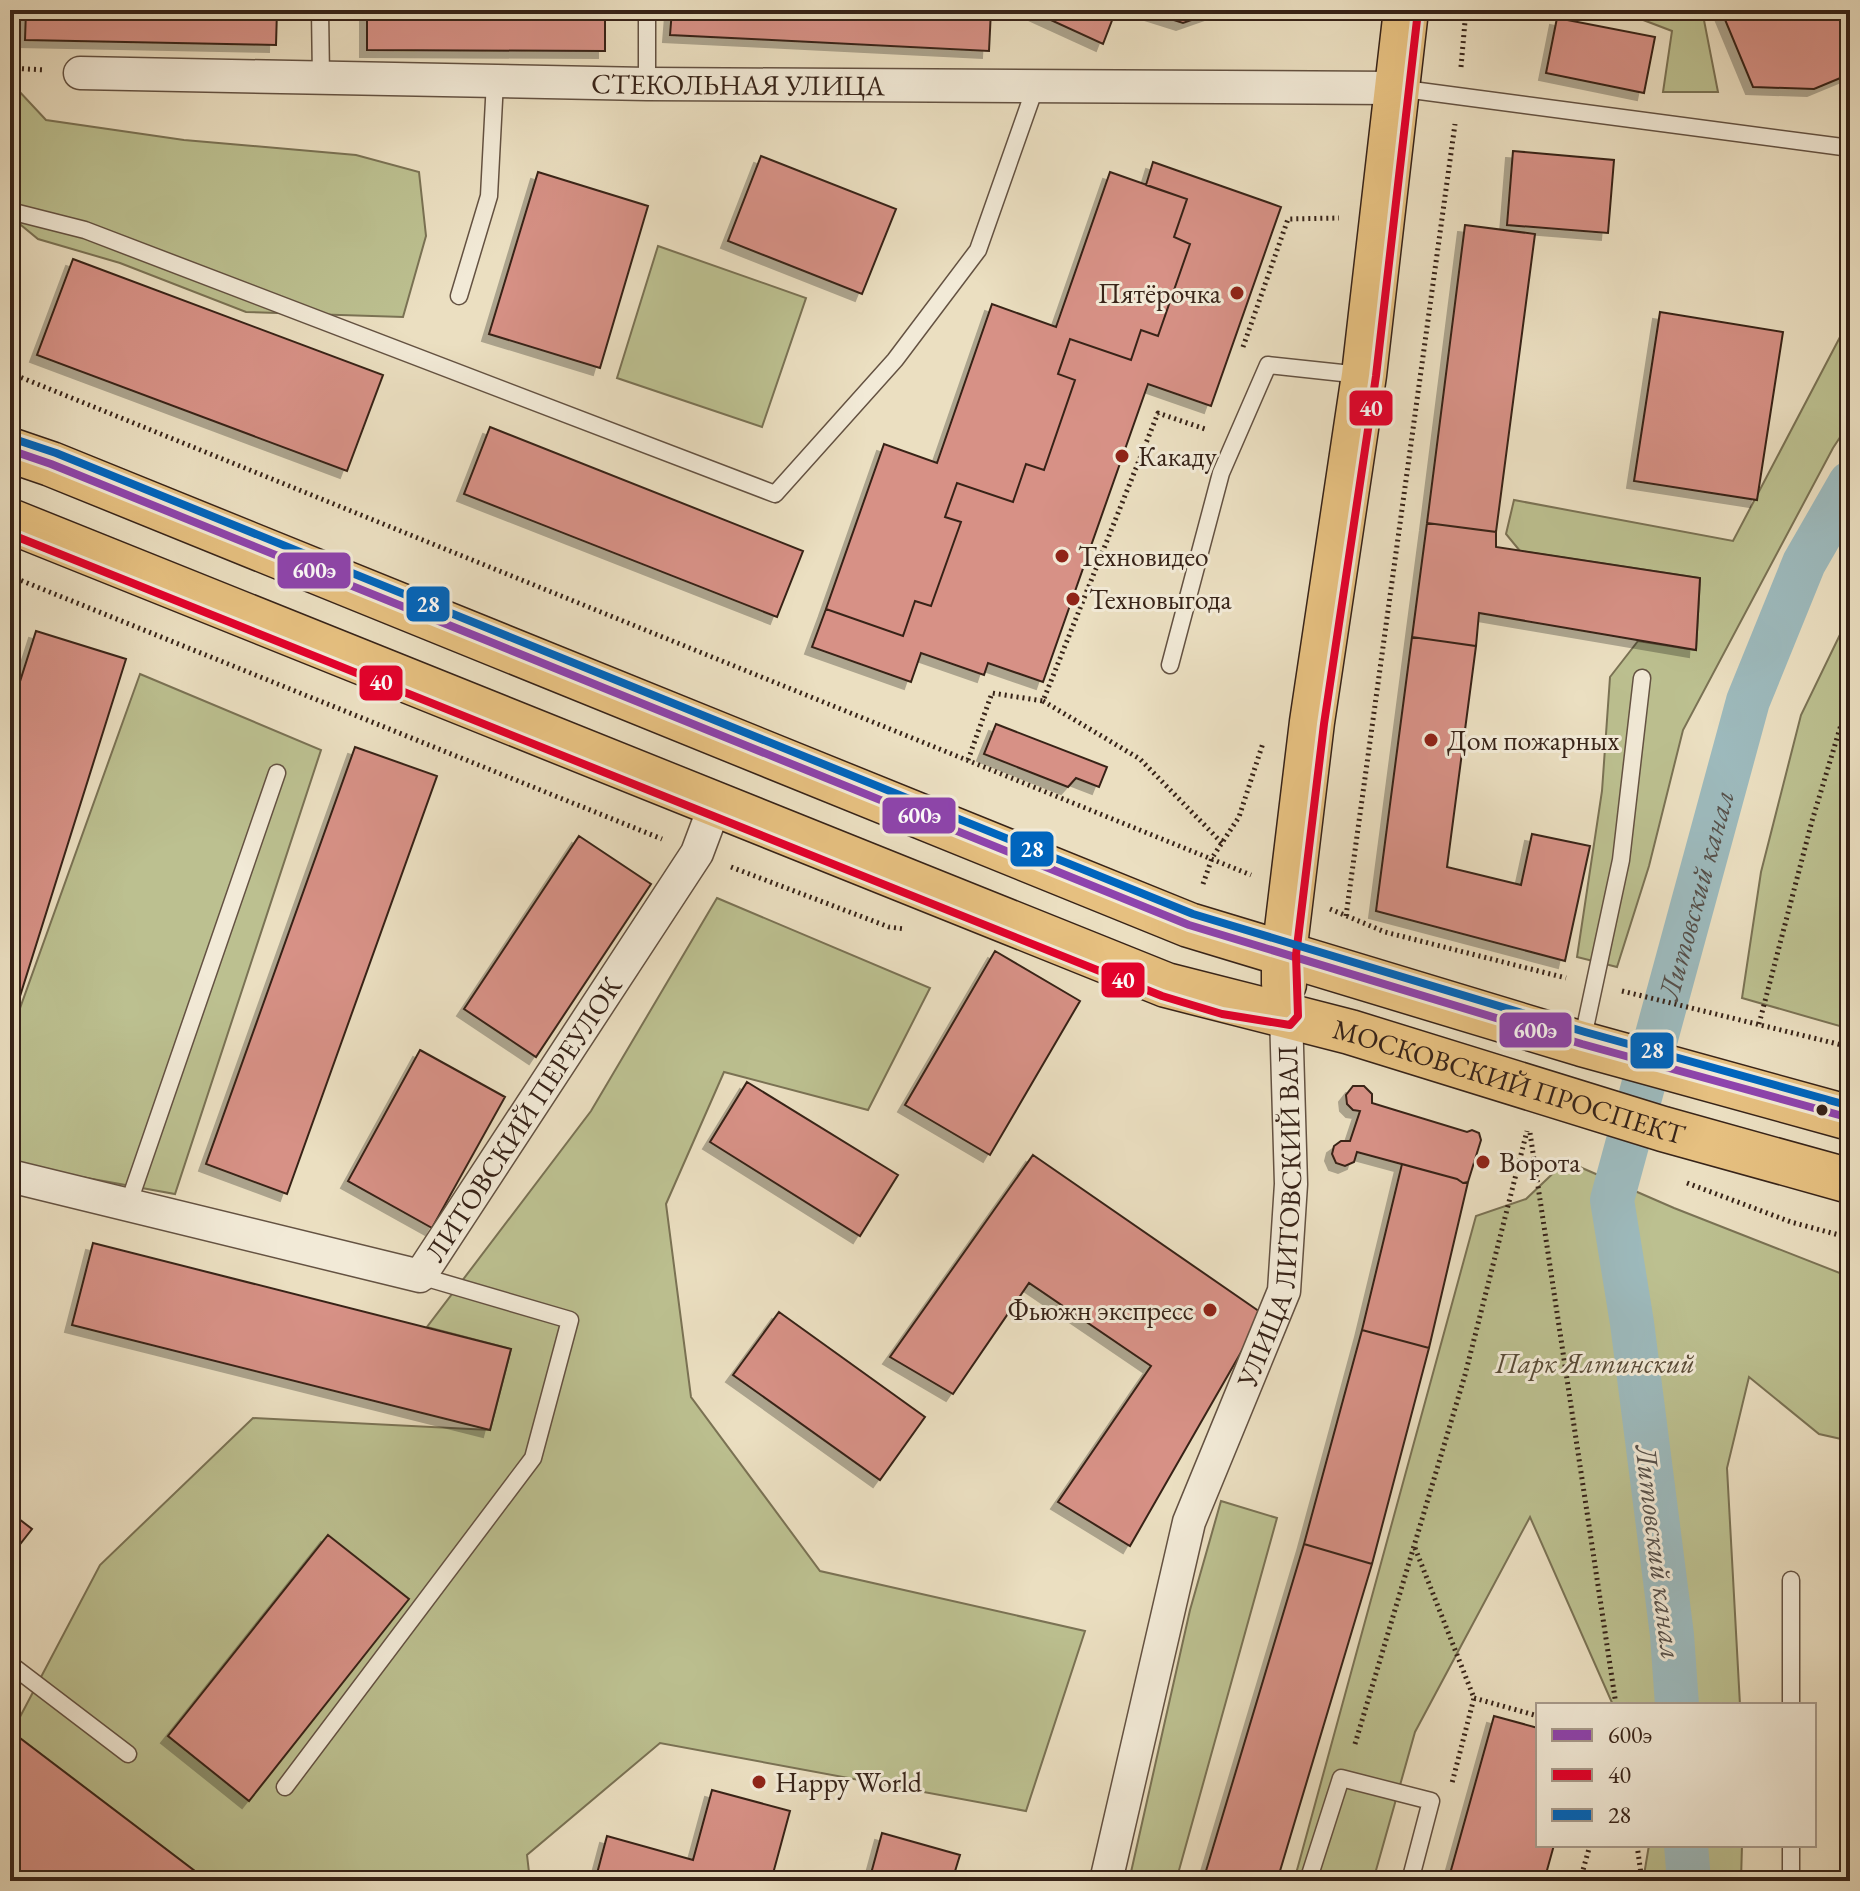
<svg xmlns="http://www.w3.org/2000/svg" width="1860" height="1891" font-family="'EB Garamond',serif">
  <defs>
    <filter id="shadow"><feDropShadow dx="-7" dy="7" stdDeviation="0" flood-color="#0004"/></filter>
  </defs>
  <rect width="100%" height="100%" fill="#ebdfc1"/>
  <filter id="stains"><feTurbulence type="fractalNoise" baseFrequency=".0025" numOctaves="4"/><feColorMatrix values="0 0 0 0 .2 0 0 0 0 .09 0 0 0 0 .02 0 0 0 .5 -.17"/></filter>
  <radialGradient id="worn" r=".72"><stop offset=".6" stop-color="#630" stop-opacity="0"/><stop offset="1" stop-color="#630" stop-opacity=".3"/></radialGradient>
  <path fill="#bcc090" stroke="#7a7254" stroke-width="2" d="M1617 10H1702L1718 92H1663L1672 31Z
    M10 90H18L46 120 184 140 356 155 419 172 426 236 403 317 246 312 120 263 38 239 10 216Z
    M658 246 806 298 762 427 617 378Z
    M1850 318V422L1833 448 1683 730 1649 866 1617 967 1577 957 1602 791 1610 677 1638 641 1696 650 1700 578 1520 551 1506 534 1514 500 1733 541Z
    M1850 614V1029L1742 998 1761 872 1801 715Z
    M140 674 321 750 175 1194 10 1164V1036Z
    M717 898 930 988 868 1110 724 1072 666 1204 691 1397 820 1571 1085 1631 1026 1811 660 1743 527 1855 530 1881H208L12 1732 100 1565 253 1418 490 1430 511 1349 427 1327 591 1111Z
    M1566 1161 1674 1208 1850 1277V1441L1819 1434 1749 1377 1727 1468 1740 1705H1613L1530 1517 1415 1732 1373 1881H1294L1476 1216 1526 1199Z
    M1221 1501 1277 1518 1176 1881H1129L1190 1610Z
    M1649 1845H1742L1741 1881H1643Z"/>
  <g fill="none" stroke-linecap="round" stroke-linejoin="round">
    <g stroke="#9dbabd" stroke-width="44">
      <path id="s1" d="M1677 1705 1672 1635 1632 1323 1612 1200 1748 701 1804 563 1850 483"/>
      <path d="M1686 1845 1689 1881"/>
    </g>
  </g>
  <path fill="#d79186" stroke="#372318" stroke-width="2" filter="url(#shadow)" d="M26 10H277L276 45 25 40Z
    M367 10H605V51L367 50Z
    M672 10H991L989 51 670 35Z
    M1029 10H1116L1103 44Z
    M1142 10H1220L1183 23Z
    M1721 10H1850V74L1814 89 1753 87Z
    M1557 18 1655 37 1644 93 1546 73Z
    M1513 151 1614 160 1608 233 1507 225Z
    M761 156 896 209 862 294 728 241Z
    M1153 162 1281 207 1211 406 1148 384 1043 682 988 663 984 675 921 653 911 682 812 647 826 609 903 636 915 601 931 606 961 522 945 517 957 483 1013 502 1026 464 1044 470 1075 380 1058 374 1070 339 1131 360 1141 330 1158 336 1190 244 1174 237 1187 199 1146 185Z
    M538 172 648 206 600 368 489 334Z
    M1110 172 1187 199 1174 237 1190 244 1158 336 1141 330 1131 360 1070 339 1058 374 1075 380 1044 470 1026 464 1013 502 957 483 945 517 961 522 931 606 915 601 903 636 826 609 884 444 937 463 992 304 1056 327Z
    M1465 225 1535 234 1496 532 1427 523Z
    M73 259 383 375 347 471 37 355Z
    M1660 312 1783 332 1757 500 1634 481Z
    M490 427 803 551 777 617 464 494Z
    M1427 523 1496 532V547L1700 578 1696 650 1479 613 1476 646 1412 637Z
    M36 631 126 659 10 1028V713Z
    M1412 637 1476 646 1447 867 1521 885 1532 834 1590 846 1565 961 1376 911Z
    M996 724 1107 767 1099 787 1076 778 1068 787 984 754Z
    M355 747 437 776 287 1194 206 1164Z
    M579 836 651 884 536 1057 464 1009Z
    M995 951 1080 1001 990 1155 905 1105Z
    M420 1050 505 1097 432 1228 348 1181Z
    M747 1082 898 1175 860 1236 710 1142Z
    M1353 1086H1364L1372 1094V1103L1467 1132 1472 1130 1479 1133 1481 1140 1468 1182 1463 1183 1457 1179 1357 1152 1354 1162 1345 1166 1336 1163 1332 1154 1334 1146 1341 1141H1350L1360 1111 1353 1110 1347 1104 1346 1095Z
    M1033 1155 1263 1314 1130 1546 1058 1502 1151 1366 1029 1283 953 1394 890 1357Z
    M1402 1164 1457 1179 1463 1183 1468 1182 1429 1348 1362 1330Z
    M93 1243 511 1349 490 1430 72 1325Z
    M779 1312 925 1417 880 1480 733 1375Z
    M1362 1330 1429 1348 1372 1564 1304 1544Z
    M10 1512 32 1529 10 1557Z
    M328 1535 409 1599 249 1801 168 1736Z
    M1304 1544 1372 1564 1277 1881H1203Z
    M1494 1716 1538 1728V1845H1554L1544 1881H1448Z
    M12 1732 208 1881H30L10 1866Z
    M712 1790 790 1811 771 1881H595L607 1836 693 1860Z
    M882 1833 960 1855 952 1881H869Z"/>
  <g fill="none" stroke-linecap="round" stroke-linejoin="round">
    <g stroke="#645242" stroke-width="19">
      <path id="service" d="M320 10 321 78
        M647 84V10
        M1397 88 1850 148
        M10 211 85 230 775 494 895 360 978 250 1035 88
        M459 296 489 196 495 81
        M1170 665 1221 473 1268 365 1361 375
        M1582 1042 1621 860 1642 678
        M128 1205 277 773
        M10 1664 128 1754
        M1791 1705V1580
        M285 1787 533 1458 570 1320 420 1276
        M1308 1881 1341 1778 1431 1801 1410 1881
        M1791 1881V1845"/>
    </g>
    <g stroke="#645242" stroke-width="35">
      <g id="minor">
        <path id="s2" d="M80 73 647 84 1395 88"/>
        <path id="s3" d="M10 1176 420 1276 697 853 715 805"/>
        <path id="s4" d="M1106 1881 1189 1522 1284 1291 1291 1184 1286 1014"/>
      </g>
    </g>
    <g stroke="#372318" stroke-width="47">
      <g id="primary">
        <path d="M10 450 51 464 1189 925 1582 1044 1850 1118"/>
        <path id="s5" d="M10 521 1166 985 1350 1032 1663 1129 1850 1181"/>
        <path d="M1284 984V954L1312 722 1364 375 1406 10"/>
      </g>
    </g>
    <path stroke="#372318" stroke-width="5" stroke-dasharray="2 4" stroke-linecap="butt" d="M1461 67 1466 10
      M10 68 45 70
      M1243 347 1288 219 1339 218
      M10 373 1251 875
      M10 576 662 839
      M1043 701 1140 759 1222 843
      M968 760 992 693 1043 701 1158 413 1208 430
      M731 867 889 927 905 929
      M1203 884 1212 858 1239 817 1263 743
      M1330 909 1385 932 1566 978
      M1346 916 1455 124
      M1622 991 1850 1047
      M1759 1024 1812 821 1850 695
      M1530 1133 1616 1705
      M1687 1183 1791 1222 1850 1238
      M1415 1548 1474 1698 1452 1783
      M1474 1698 1538 1716
      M1355 1744 1465 1375 1527 1131
      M1637 1845 1642 1881
      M1580 1881 1590 1845"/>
    <use href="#service" stroke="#f2ead7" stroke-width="16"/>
    <use href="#minor" stroke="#f2ead7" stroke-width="32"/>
    <use href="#primary" stroke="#e6c080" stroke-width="44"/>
    <g stroke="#f2ead7" stroke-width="14">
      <path id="bus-1" d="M10 450 51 464 1189 925 1582 1044 1850 1118"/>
    </g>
    <g stroke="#f2ead7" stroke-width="14">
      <path id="bus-2" d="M10 534 1162 996 1222 1014 1290 1025 1298 1016 1296 955 1324 724 1376 376 1418 11"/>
    </g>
    <g stroke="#f2ead7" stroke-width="14">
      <path id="bus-3" d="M14 439 56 453 1193 914 1585 1032 1850 1106"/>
    </g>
    <use href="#bus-1" stroke="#8e44ad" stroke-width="8"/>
    <use href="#bus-2" stroke="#e4002b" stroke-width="8"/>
    <use href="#bus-3" stroke="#0065bd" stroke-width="8"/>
  </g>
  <g fill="#8f2418" stroke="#f2ead7" stroke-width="3">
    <circle cx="1237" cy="293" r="8"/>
    <circle cx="1122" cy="456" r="8"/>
    <circle cx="1062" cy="556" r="8"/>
    <circle cx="1073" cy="599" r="8"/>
    <circle cx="1431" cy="740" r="8"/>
    <circle cx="1483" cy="1162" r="8"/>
    <circle cx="1210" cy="1310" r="8"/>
    <circle cx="759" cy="1782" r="8"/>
  </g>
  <circle fill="#372318" stroke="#f2ead7" stroke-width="3" cx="1822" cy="1110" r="7"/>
  <g text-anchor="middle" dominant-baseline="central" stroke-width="6" stroke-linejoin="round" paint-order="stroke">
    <g font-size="28" fill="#372318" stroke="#f2ead7">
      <text stroke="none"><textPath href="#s2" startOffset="658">СТЕКОЛЬНАЯ УЛИЦА</textPath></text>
      <text stroke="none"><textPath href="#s5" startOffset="1602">МОСКОВСКИЙ ПРОСПЕКТ</textPath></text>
      <text stroke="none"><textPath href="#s3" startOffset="610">ЛИТОВСКИЙ ПЕРЕУЛОК</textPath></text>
      <text stroke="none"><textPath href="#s4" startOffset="690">УЛИЦА ЛИТОВСКИЙ ВАЛ</textPath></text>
    </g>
    <g font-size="28" fill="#372318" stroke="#f2ead7" text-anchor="start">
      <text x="1221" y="293" text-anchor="end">Пятёрочка</text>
      <text x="1138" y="456">Какаду</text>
      <text x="1078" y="556">Техновидео</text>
      <text x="1089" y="599">Техновыгода</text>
      <text x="1447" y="740">Дом пожарных</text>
      <text x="1499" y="1162">Ворота</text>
      <text x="1194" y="1310" text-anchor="end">Фьюжн экспресс</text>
      <text x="775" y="1782">Happy World</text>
    </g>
    <g font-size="28" font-style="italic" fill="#584a36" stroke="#f2ead7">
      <text x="1595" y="1363">Парк Ялтинский</text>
    </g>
    <g font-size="30" font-style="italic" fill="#56504a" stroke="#f2ead7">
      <text stroke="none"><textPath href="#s1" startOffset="826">Литовский канал</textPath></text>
      <text transform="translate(1659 1552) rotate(83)">Литовский канал</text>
    </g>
  </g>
  <g stroke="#f2ead7" stroke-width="3">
    <rect x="1348" y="389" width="46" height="38" rx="8" fill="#e4002b"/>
    <rect x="276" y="551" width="76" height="39" rx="8" fill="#8e44ad"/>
    <rect x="405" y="585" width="46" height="38" rx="8" fill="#0065bd"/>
    <rect x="358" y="664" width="46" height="38" rx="8" fill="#e4002b"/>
    <rect x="881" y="796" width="76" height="39" rx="8" fill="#8e44ad"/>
    <rect x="1009" y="830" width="46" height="38" rx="8" fill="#0065bd"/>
    <rect x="1100" y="961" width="46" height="38" rx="8" fill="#e4002b"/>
    <rect x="1498" y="1011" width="75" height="38" rx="8" fill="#8e44ad"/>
    <rect x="1629" y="1031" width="46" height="39" rx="8" fill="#0065bd"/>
  </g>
  <g font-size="22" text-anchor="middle" font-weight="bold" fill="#fff">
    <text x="1371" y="416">40</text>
    <text x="314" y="578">600э</text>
    <text x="428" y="612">28</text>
    <text x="381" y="690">40</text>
    <text x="919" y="823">600э</text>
    <text x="1032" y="857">28</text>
    <text x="1123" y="988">40</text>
    <text x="1535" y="1038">600э</text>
    <text x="1652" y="1058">28</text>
  </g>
  <rect width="1860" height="1891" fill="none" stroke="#ebdfc1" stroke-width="40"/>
  <rect x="12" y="12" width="1836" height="1867" fill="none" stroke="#372318" stroke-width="4"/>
  <rect x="20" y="20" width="1820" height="1851" fill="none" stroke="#372318" stroke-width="2"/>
  <rect x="1536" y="1703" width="280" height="144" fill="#f2ead7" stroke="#a79a8b" stroke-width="2"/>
  <rect x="1552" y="1729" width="40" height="12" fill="#8e44ad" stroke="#a79a8b" stroke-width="2"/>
  <text x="1608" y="1743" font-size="24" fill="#372318">600э</text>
  <rect x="1552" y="1769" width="40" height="12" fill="#e4002b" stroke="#a79a8b" stroke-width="2"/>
  <text x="1608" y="1783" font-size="24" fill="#372318">40</text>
  <rect x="1552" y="1809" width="40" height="12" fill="#0065bd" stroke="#a79a8b" stroke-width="2"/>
  <text x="1608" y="1823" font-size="24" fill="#372318">28</text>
  <rect width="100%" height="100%" filter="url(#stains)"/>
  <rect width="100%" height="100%" fill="url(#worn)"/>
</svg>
